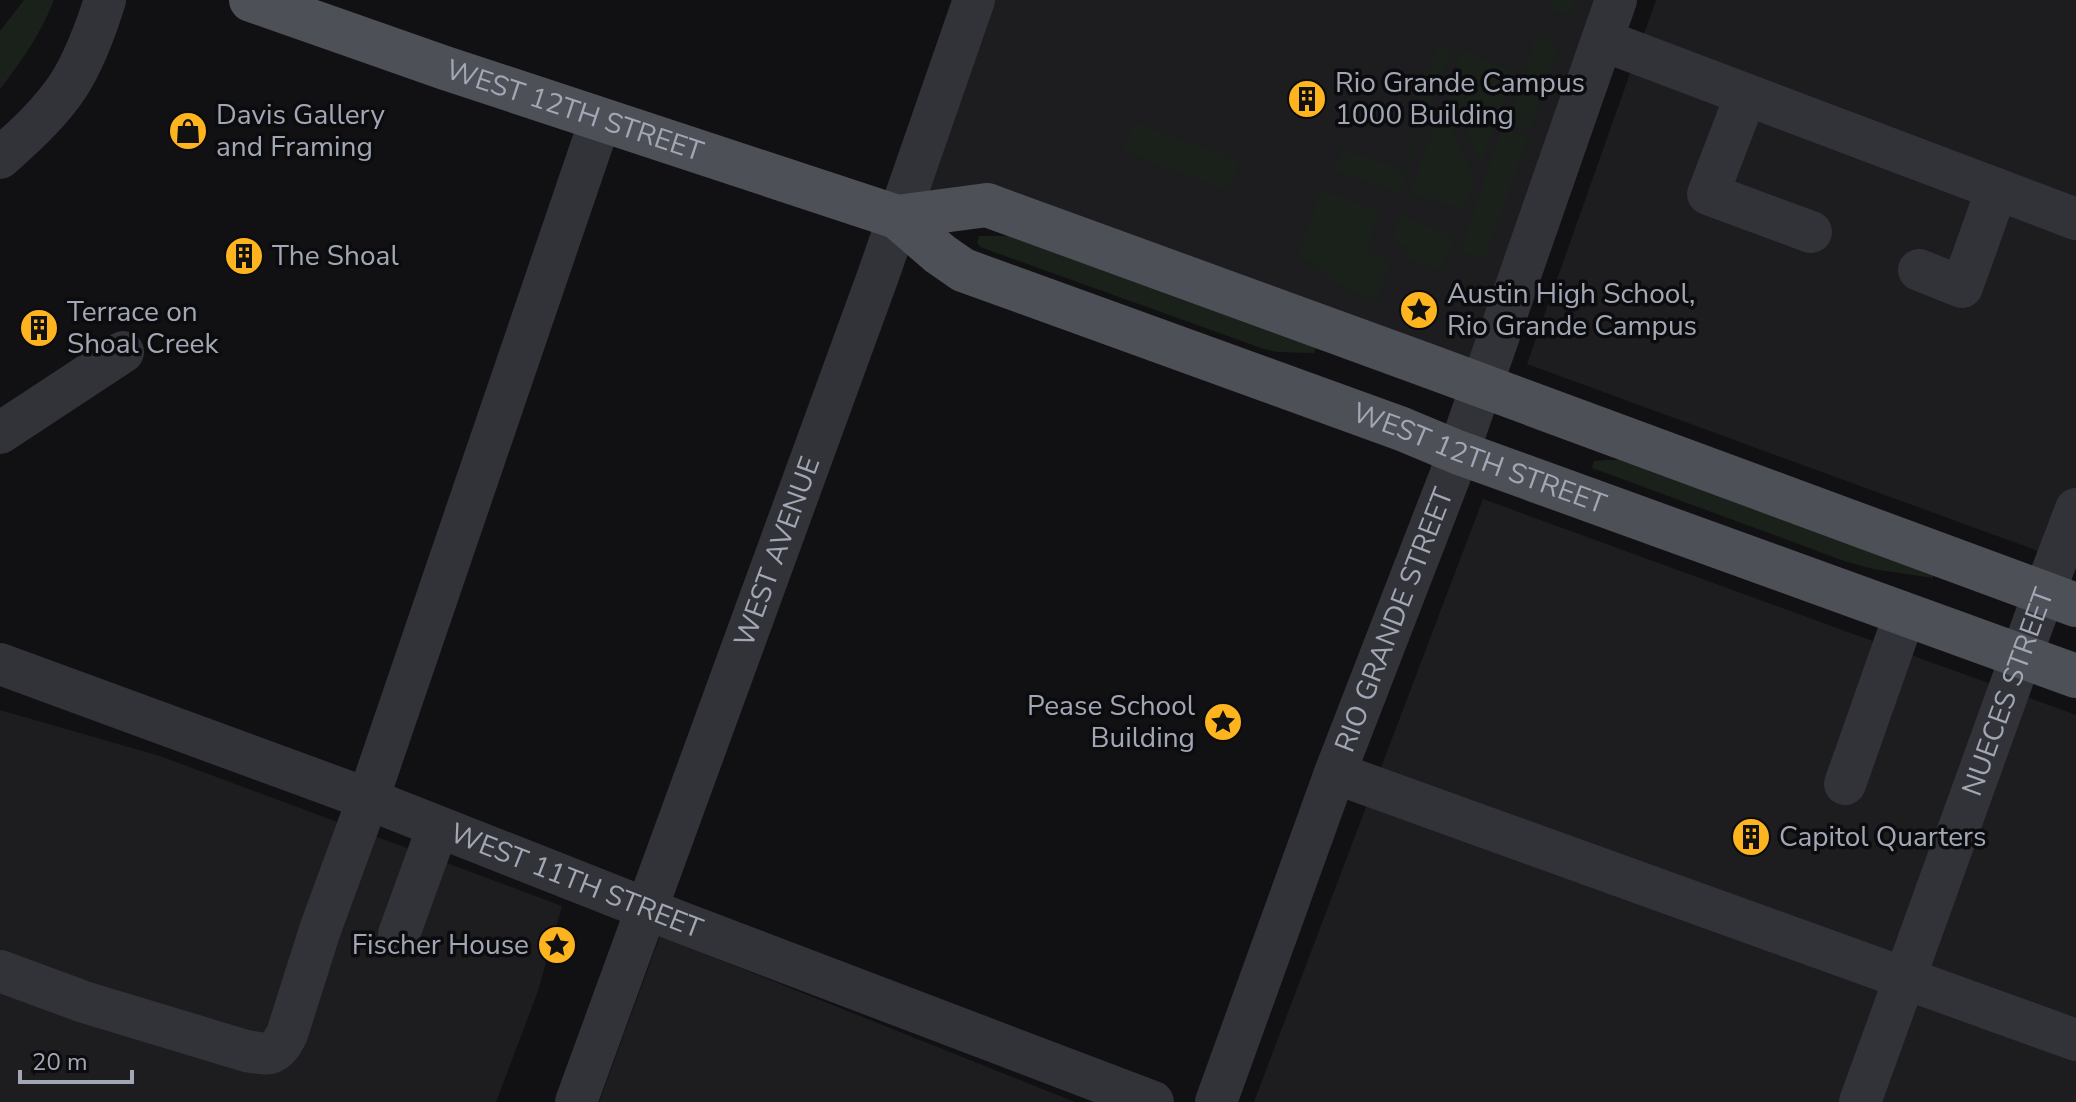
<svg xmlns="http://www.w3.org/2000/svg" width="2076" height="1102" font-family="'Nunito Sans',sans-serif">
  <rect width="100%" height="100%" fill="#111113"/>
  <path fill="#1d1d20" d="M974 0H1616L1480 385 987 205 897 217Z
    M1656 0H2076V565L1527 364Z
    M1483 499 2076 715V1102H1254Z
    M0 710 160 756 562 906 538 991 496 1102H0Z
    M660 936 1075 1102H599Z"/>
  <path fill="#19211a" d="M24 0H54C41 33 22 61 0 89V31Z
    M1551 0H1576L1570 16 1548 10Z
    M1536 36 1559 44 1531 129 1507 121Z
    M1438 45 1452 48 1399 193 1334 170 1342 149 1404 170 1419 128 1409 123Z
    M1462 50 1514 71 1481 162 1447 92Z
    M1441 107 1475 178 1464 210 1410 193Z
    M1134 122 1240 161 1228 191 1123 151Z
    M1502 129 1528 137 1485 259 1460 251Z
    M1321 190 1381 211 1366 252 1390 262 1377 301 1342 287 1298 254Z
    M1401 216 1454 236 1441 270 1404 257 1407 247 1392 241Z
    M979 236H1014L1317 345 1314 353 1277 352 1261 348 980 247 977 243Z
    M1606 460H1621L1935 570 1933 578 1873 569 1847 562 1592 468 1594 461Z"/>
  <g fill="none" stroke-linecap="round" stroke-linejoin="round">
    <g stroke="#323338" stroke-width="42">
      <path d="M1602 40 2076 219"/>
      <path d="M1746 95 1708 194 1811 232"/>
      <path d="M0 158C25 136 50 113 68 86 83 63 97 26 105 0"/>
      <path d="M1919 270 1962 287 1997 189"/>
      <path d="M0 433 123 352"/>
      <path id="s1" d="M0 664 368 799 680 922 1153 1102"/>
      <path d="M1335 773 2076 1040"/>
      <path d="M1845 784 1905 614"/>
      <path d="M399 934 438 827"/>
      <path d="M0 971 84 1002 246 1051C270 1055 275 1057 287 1034L320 930 368 799 600 121"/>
      <path id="s2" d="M576 1102 878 276 974 0"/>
      <path id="s3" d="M1216 1102 1335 773 1450 476 1616 0"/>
      <path id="s4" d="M1860 1102 2044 593 2076 509"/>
    </g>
    <g stroke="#4e5057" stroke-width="44">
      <path id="s5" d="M251 0 445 68 897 217 940 254 963 270 1402 429 1457 452 2076 676"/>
      <path d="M897 217 987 205 1426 365 2076 605"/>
    </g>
  </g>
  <defs>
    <g id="building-disc" transform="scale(2)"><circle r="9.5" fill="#feb41e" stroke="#0c0c0e"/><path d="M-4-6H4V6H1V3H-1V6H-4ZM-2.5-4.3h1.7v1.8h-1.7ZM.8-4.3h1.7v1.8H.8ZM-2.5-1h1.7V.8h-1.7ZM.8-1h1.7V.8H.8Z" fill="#111"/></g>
    <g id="shop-disc" transform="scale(2)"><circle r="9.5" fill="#feb41e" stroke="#0c0c0e"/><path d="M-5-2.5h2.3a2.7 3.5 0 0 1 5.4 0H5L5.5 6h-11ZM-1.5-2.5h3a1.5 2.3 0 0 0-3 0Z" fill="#111"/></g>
    <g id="sight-disc" transform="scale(2)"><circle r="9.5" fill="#feb41e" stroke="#0c0c0e"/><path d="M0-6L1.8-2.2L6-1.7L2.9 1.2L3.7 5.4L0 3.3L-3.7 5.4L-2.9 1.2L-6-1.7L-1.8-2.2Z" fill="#111"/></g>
  </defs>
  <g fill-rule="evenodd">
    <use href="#building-disc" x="1307" y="99"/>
    <use href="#shop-disc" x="188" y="131"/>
    <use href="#building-disc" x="244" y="256"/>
    <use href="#sight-disc" x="1419" y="310"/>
    <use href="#building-disc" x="39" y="328"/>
    <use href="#sight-disc" x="1223" y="722"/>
    <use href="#building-disc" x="1751" y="837"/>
    <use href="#sight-disc" x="557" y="945"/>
  </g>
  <g text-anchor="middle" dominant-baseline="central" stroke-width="7" stroke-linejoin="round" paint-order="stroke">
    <g font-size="28" fill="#a1a7b5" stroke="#0c0c0e" text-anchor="start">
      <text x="1335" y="83">Rio Grande Campus<tspan x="1335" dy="32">1000 Building</tspan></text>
      <text x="216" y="115">Davis Gallery<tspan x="216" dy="32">and Framing</tspan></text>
      <text x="272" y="256">The Shoal</text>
      <text x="1447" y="294">Austin High School,<tspan x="1447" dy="32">Rio Grande Campus</tspan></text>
      <text x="67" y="312">Terrace on<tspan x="67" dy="32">Shoal Creek</tspan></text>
      <text x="1195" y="706" text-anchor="end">Pease School<tspan x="1195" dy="32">Building</tspan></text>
      <text x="1779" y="837">Capitol Quarters</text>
      <text x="529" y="945" text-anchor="end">Fischer House</text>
    </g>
    <g font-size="28" fill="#a1a7b5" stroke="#0c0c0e">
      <text stroke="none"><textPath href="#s5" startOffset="342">WEST 12TH STREET</textPath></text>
      <text stroke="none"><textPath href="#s5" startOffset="1316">WEST 12TH STREET</textPath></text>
      <text stroke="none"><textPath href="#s2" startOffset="586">WEST AVENUE</textPath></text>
      <text stroke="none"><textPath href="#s3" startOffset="514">RIO GRANDE STREET</textPath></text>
      <text stroke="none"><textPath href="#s4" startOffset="436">NUECES STREET</textPath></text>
      <text stroke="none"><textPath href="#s1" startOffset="616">WEST 11TH STREET</textPath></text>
    </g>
  </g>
  <path d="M20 1070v12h112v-12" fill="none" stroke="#a1a7b5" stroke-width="4"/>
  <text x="32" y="1070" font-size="24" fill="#a1a7b5" stroke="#0c0c0e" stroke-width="6" paint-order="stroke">20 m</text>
</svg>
